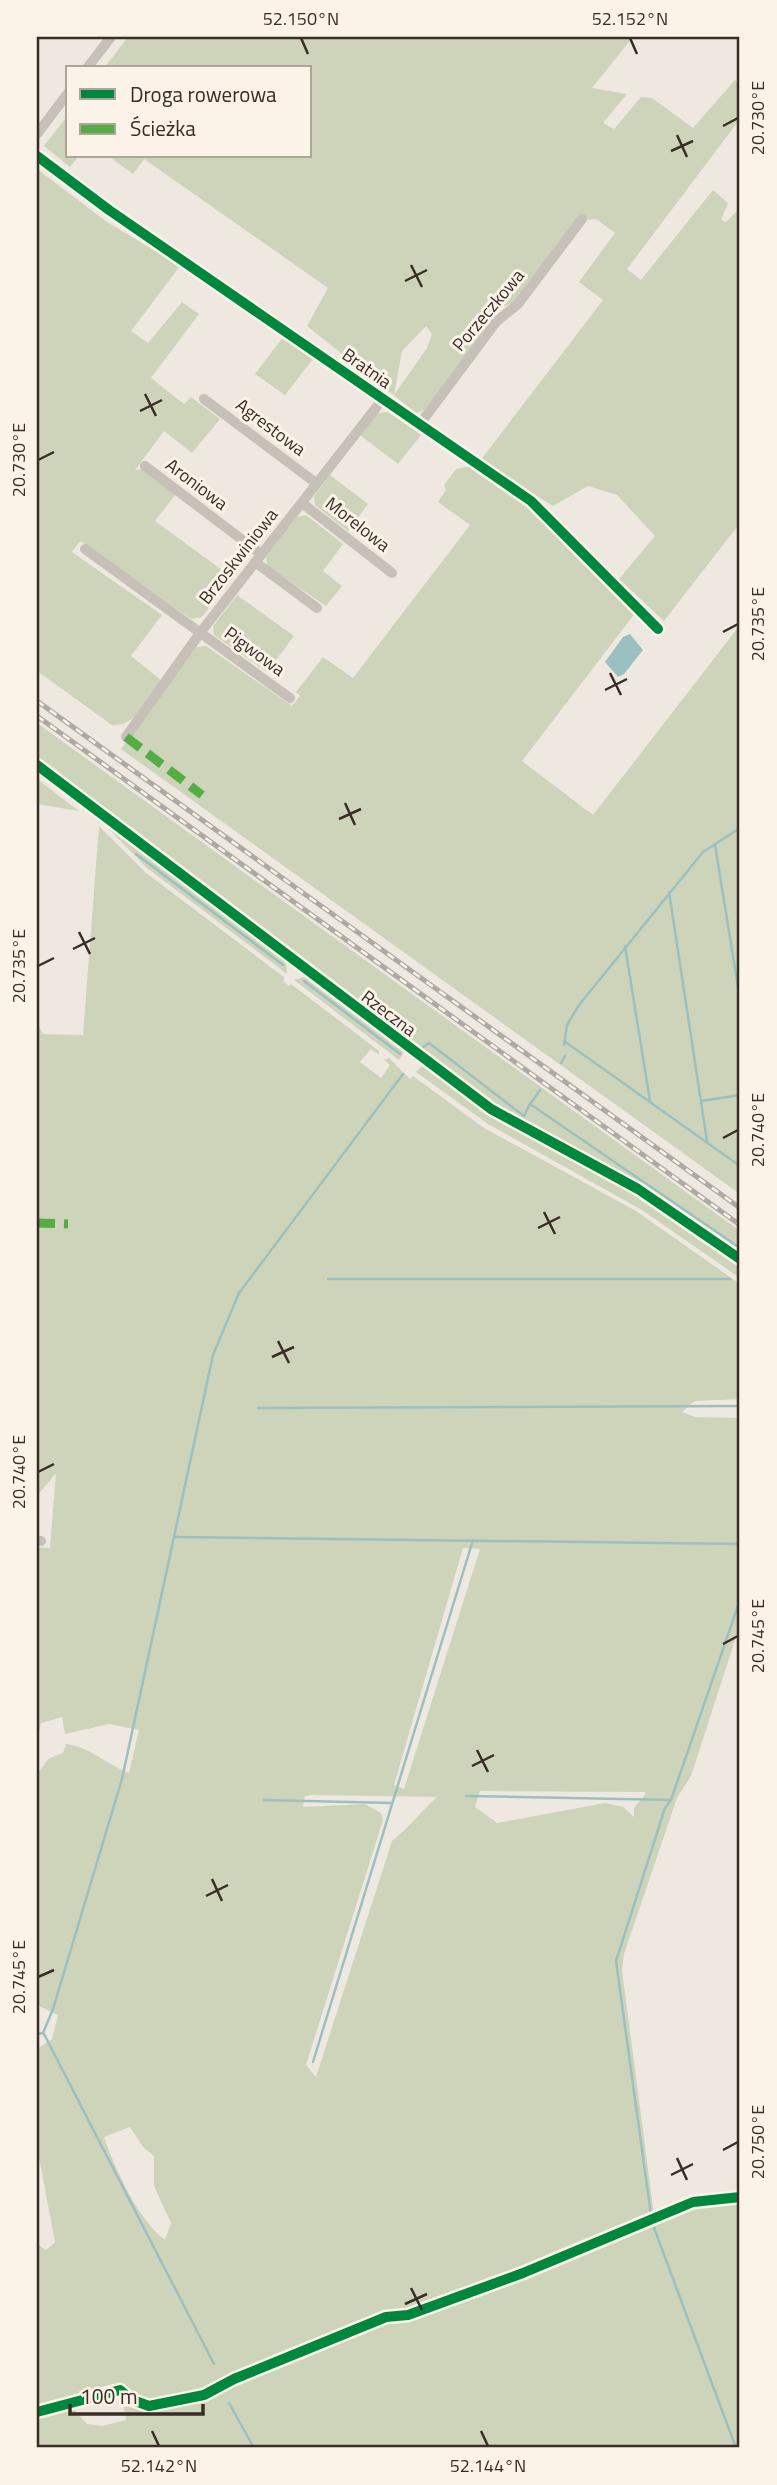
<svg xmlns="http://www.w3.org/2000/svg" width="777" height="2485" font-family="'Titillium Web',sans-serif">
  <rect width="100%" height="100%" fill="#eee8e0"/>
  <path fill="#ced4b9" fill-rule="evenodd" d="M128 37H633L592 88 627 94 603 123 614 129 641 97 652 98 693 128 735 80 740 84V119L627 269 641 280 713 190 728 203 721 220 726 222 740 208V523L664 621 619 579 655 536 617 495 588 486 553 506 480 461 603 300 579 282 615 233 596 219 587 220 516 302 493 310 494 319 425 410 416 413 307 326 328 288 144 159 133 174 108 156H310V68H104ZM426 326 432 334 427 348 394 395 402 351Z
    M68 115V156H79L70 167 44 146Z
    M37 169 107 222 180 266 131 331 148 343 182 302 199 314 151 378 184 404 191 397 220 419 192 453 164 431 135 470 142 469 176 494 155 521 233 578 202 617 191 619 80 541 72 552 162 615 131 656 162 681C149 698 136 727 112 725L37 671Z
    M283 337 313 359 285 395 255 374Z
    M388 412 421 435 398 464 360 435 377 413Z
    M471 466 530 507 636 612 522 761 593 815 740 625V1194L121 749 196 647 206 646 292 706 300 696 296 692 323 657 353 678 470 525 438 502 446 490 444 485 456 469Z
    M330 475 368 504 348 531 315 505 314 496Z
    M306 515 343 544 323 571 342 586 326 606 267 566 266 557 297 517Z
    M237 595 294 636 267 672 214 635 213 626Z
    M37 723 740 1231V1254L508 1115 37 760Z
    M37 779 79 811 37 804Z
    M104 824 286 962 287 974 147 868Z
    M99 826 145 872 285 978 283 981 289 986 291 984 379 1051V1055L371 1049 360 1062 381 1078 390 1065 384 1060 389 1058 410 1079 413 1076 484 1128 636 1211 740 1284V1399L695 1401 682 1412 695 1417 740 1418V1625L691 1776 677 1798 624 1954 622 1970 654 2215 649 2217V2223L707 2201 740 2200V2448H37V2244L46 2250 55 2242 37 2147V2049L52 2039 58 2015 37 2005V1774L48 1759 63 1753 66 1744C90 1747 106 1764 129 1773L139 1730 109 1724 65 1734 62 1717 41 1723 37 1740V1547L50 1548 56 1473 37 1496V1022L43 1034 83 1035ZM463 1548 480 1549 404 1789 394 1785ZM480 1791 645 1792 646 1793 634 1808V1817L623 1807 605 1803 497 1823 475 1807ZM312 1795 437 1797C420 1812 410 1827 392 1841L316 2077 306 2065 383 1820 381 1813 365 1804 303 1807 305 1796ZM130 2127 143 2147 154 2156V2186L171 2223 165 2240C139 2221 114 2167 104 2137ZM121 2390 126 2420 102 2426 87 2424 71 2406Z
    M304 977 404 1052 399 1060 294 980Z
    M422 1066 487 1112 625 1188 740 1266V1278L642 1210 488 1124 416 1072Z"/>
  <path fill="#9bc0c1" d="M630 634 643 650 624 674 618 677 605 662 623 637Z"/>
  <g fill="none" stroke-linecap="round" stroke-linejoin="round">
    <path stroke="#9bc0c1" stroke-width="2.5" d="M715 845 740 999
      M136 854 283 965
      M669 892 707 1141
      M625 946 650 1101
      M304 981 400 1054
      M564 1041 740 1166
      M564 1045 567 1025 579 1005 703 852 740 828
      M422 1048 429 1043 524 1116 530 1104 740 1248
      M561 1063 565 1056
      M701 1101 740 1095
      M530 1104 540 1090
      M328 1279H730
      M258 1408 740 1406
      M176 1537 740 1544
      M466 1796 671 1800
      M264 1800 392 1803
      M37 2034 43 2033 53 2009 122 1779 213 1355 239 1293 403 1074
      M44 2034 214 2364
      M313 2062 473 1540
      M651 2215 616 1961 665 1808 671 1800 740 1600
      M653 2225 736 2448
      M229 2403 254 2448"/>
    <path stroke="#c7c0b9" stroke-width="10" d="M87 68 111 37
      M37 134 68 93
      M37 156 109 210 531 501 658 629
      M204 399 316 483
      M420 424 496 322 518 304 582 219
      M145 466 261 554
      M302 503 392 573
      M85 549 290 698
      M255 562 317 608
      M126 737 200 633 382 400
      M37 1541H41"/>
    <path stroke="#c7c0b9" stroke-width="14" d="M37 765 491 1109 638 1189 740 1259"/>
    <g stroke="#aea9a4" stroke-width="5">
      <path id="rail" d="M37 701 740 1208
        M37 716 740 1225"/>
    </g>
    <use href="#rail" stroke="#fbf3e7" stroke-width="2.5" stroke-dasharray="8" stroke-linecap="butt"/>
    <path stroke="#55ab44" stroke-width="9" stroke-dasharray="18 9" stroke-linecap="butt" d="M126 737 202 795
      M37 1223 68 1224"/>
    <g stroke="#fbf3e7" stroke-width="15">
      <path id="cycleway" d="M37 156 109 210 531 501 658 629
        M37 765 491 1109 638 1189 740 1259
        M37 2412 120 2390 130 2399 149 2406 204 2395 234 2379 386 2317 408 2315 523 2273 693 2202 740 2197"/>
    </g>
    <use href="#cycleway" stroke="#00873e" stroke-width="10"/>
  </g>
  <path fill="none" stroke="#382d27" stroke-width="2.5" d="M301 38 308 54M630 38 637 54M723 126 738 118M677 135 687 157M671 151 693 141M411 265 422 287M405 281 427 270M145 394 156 416M140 411 162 400M38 460 54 452M723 632 738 624M610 673 621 695M605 690 627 679M345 803 355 825M339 819 361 809M79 932 90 954M73 949 95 938M38 966 54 958M723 1138 738 1130M544 1212 555 1234M538 1228 560 1217M278 1341 289 1363M272 1357 294 1347M38 1472 54 1464M723 1644 738 1636M477 1750 488 1772M472 1766 494 1755M212 1879 222 1901M206 1896 228 1885M38 1977 54 1970M723 2150 738 2142M677 2158 687 2180M671 2175 693 2164M411 2288 422 2310M405 2304 427 2294M152 2431 159 2446M481 2431 488 2446"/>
  <g text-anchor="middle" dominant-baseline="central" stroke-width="6" stroke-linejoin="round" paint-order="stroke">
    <g font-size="18" fill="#382d27" stroke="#fbf3e7">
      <text transform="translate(488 310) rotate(-50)">Porzeczkowa</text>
      <text transform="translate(367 368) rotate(35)">Bratnia</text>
      <text transform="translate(271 427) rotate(37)">Agrestowa</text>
      <text transform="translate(197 484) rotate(37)">Aroniowa</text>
      <text transform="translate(358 524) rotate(38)">Morelowa</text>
      <text transform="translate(238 556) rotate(-52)">Brzoskwiniowa</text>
      <text transform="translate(255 651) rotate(36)">Pigwowa</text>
      <text transform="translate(389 1013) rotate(37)">Rzeczna</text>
    </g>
  </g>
  <rect width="777" height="2485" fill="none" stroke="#fbf3e7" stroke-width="77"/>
  <rect x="66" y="66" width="245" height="91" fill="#fbf3e7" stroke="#ada49a" stroke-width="2"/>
  <rect x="80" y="89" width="35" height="10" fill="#00873e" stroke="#ada49a" stroke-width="2"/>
  <text x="130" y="102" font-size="21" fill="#382d27">Droga rowerowa</text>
  <rect x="80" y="124" width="35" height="10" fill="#55ab44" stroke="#ada49a" stroke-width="2"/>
  <text x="130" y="136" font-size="21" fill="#382d27">Ścieżka</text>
  <path d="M70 2404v10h133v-10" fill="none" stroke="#382d27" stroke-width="3.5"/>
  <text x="80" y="2404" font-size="21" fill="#382d27" stroke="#fbf3e7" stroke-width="5" paint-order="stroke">100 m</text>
  <rect x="38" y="38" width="700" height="2408" fill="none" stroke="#382d27" stroke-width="2.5"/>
  <g font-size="18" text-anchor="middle" fill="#382d27">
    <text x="301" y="25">52.150°N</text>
    <text x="630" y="25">52.152°N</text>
    <text transform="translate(758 118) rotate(-90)" y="6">20.730°E</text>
    <text transform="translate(19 460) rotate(-90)" y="6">20.730°E</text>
    <text transform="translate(758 624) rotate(-90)" y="6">20.735°E</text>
    <text transform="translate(19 966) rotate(-90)" y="6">20.735°E</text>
    <text transform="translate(758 1130) rotate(-90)" y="6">20.740°E</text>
    <text transform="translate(19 1472) rotate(-90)" y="6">20.740°E</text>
    <text transform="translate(758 1636) rotate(-90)" y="6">20.745°E</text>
    <text transform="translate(19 1977) rotate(-90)" y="6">20.745°E</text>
    <text transform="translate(758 2142) rotate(-90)" y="6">20.750°E</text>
    <text x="159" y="2472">52.142°N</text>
    <text x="488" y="2472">52.144°N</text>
  </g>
</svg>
